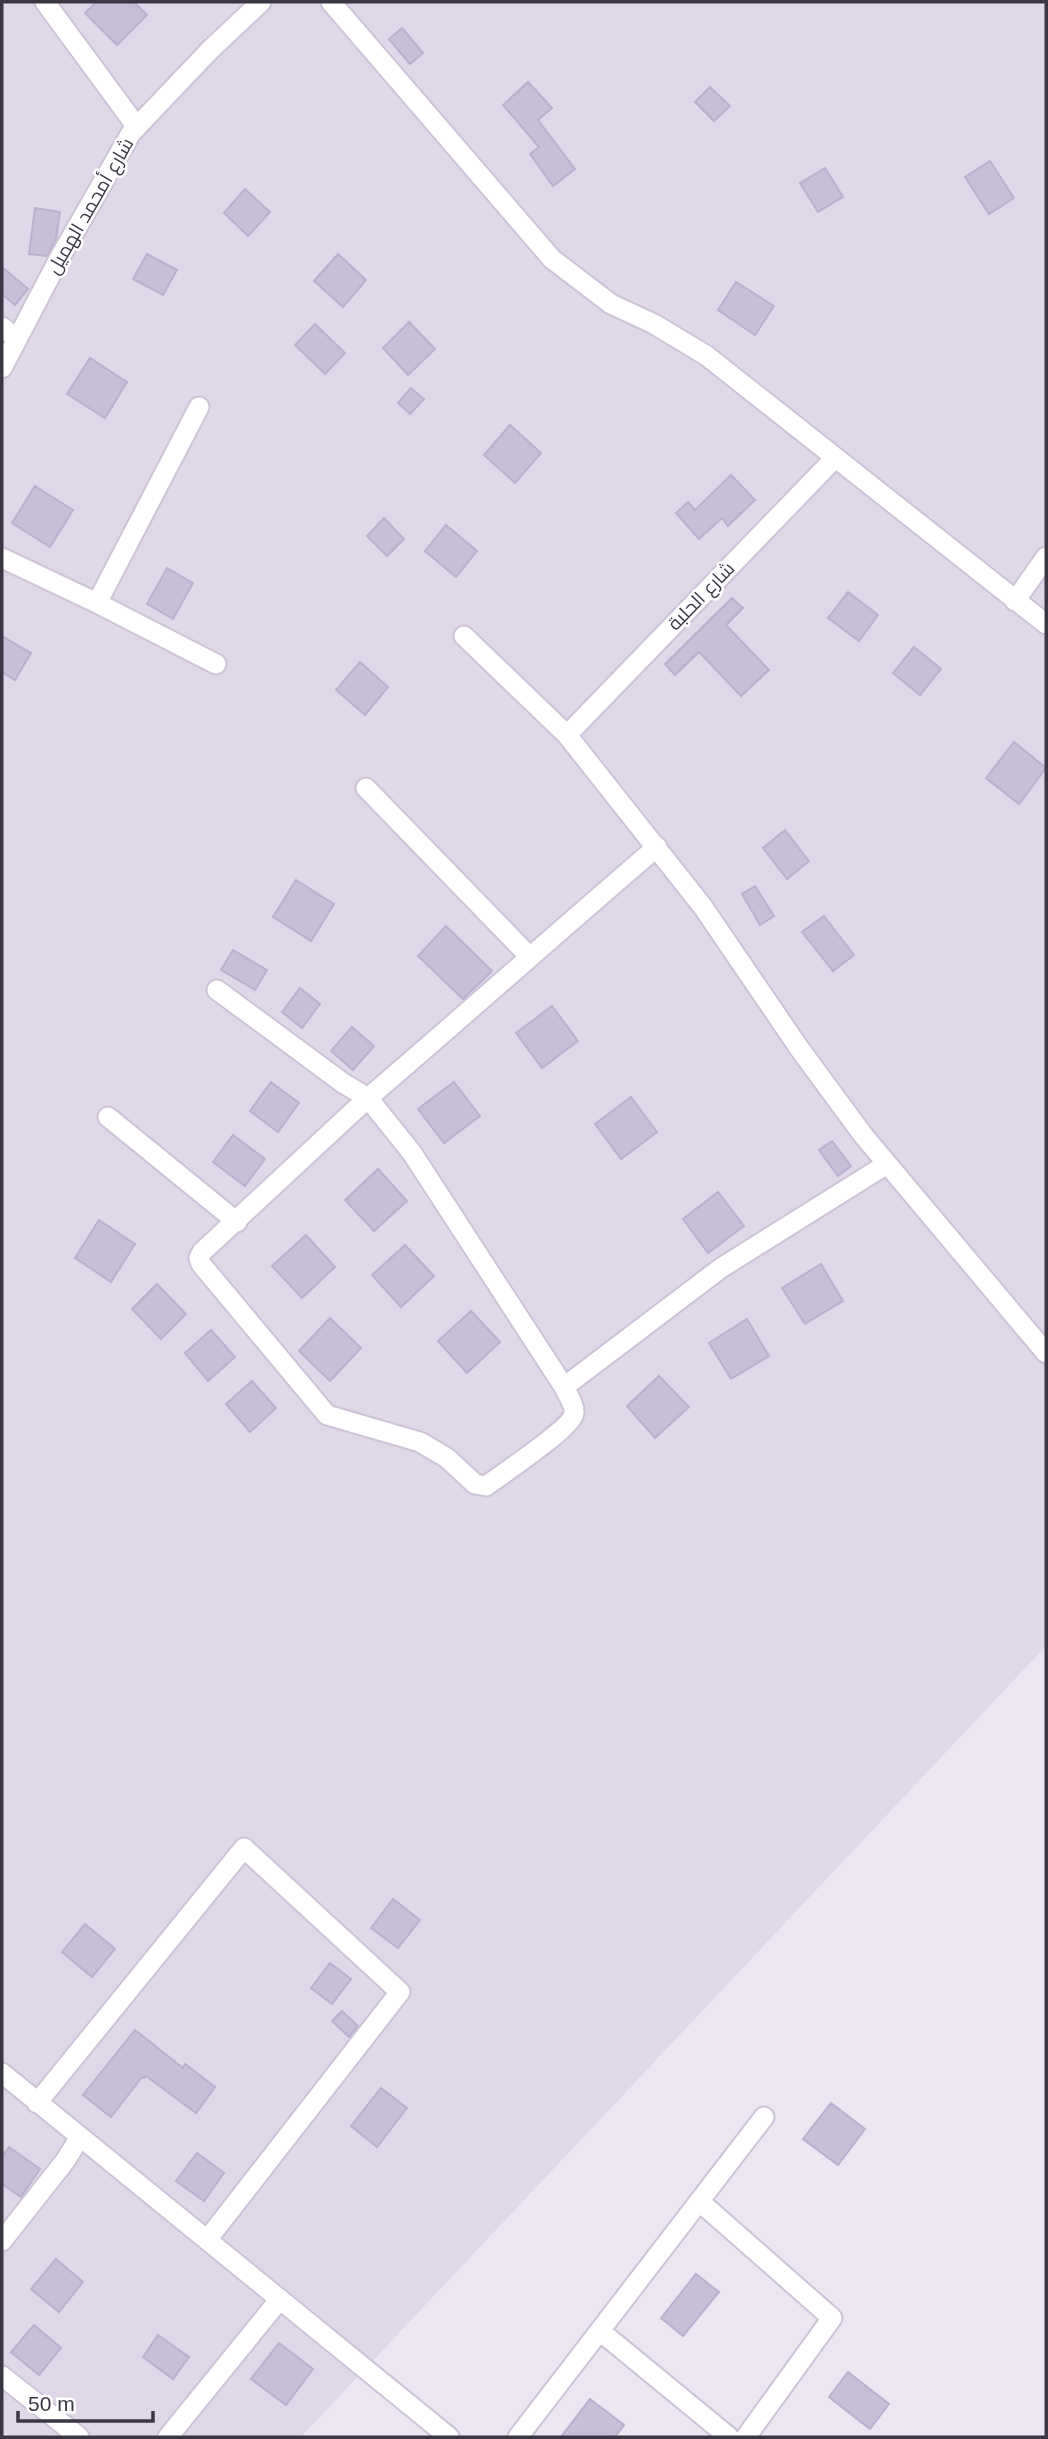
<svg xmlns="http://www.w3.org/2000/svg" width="1048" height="2439" font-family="Helvetica,Cairo,sans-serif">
  <rect width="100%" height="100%" fill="#ebe6f2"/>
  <path fill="#e0d8e9" d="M2 2H1046V1646L301 2437H2Z"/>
  <path fill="#c7bfd6" stroke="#bbb0cd" stroke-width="2" d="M96 2H134L147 15 117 45 85 13Z
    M402 28 423 53 410 64 389 39Z
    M528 82 552 108 538 120 575 169 553 186 530 154 539 147 503 105Z
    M710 87 730 106 714 121 695 102Z
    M990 161 1014 198 989 214 965 177Z
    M825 168 843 197 818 212 800 183Z
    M245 189 270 212 248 236 224 213Z
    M35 208 60 212 56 239 47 256 29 254Z
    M147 254 177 270 163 295 133 279Z
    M338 254 366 280 343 307 314 281Z
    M2 267 28 289 15 305 2 294Z
    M736 282 774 306 755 335 718 310Z
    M409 322 435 349 408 375 383 348Z
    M315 324 345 353 325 374 295 345Z
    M90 358 127 382 105 418 67 394Z
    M411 388 424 399 410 414 398 403Z
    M510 425 541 453 515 483 484 455Z
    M731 475 755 500 728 526 722 518 699 539 676 513 688 502 695 510Z
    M35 486 73 510 50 547 12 523Z
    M384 518 404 539 387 556 367 536Z
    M446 525 477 551 456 577 425 551Z
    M167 568 193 583 173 619 147 604Z
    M848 592 878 615 859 641 828 618Z
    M732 598 743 608 726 625 769 670 741 696 699 652 675 675 665 664Z
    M2 636 31 653 15 680 2 672Z
    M914 647 941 669 920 695 893 673Z
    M360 662 388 687 365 715 336 690Z
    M1014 742 1046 768 1019 804 986 778Z
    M785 830 809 861 787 879 763 848Z
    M296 880 334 904 311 941 273 917Z
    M755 886 774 916 760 925 742 894Z
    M824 916 854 955 833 971 802 932Z
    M446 926 492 971 463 999 418 956Z
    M233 950 267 970 255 990 221 970Z
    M300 988 320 1004 302 1028 282 1012Z
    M552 1006 578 1041 542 1068 516 1033Z
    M352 1027 374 1046 353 1070 331 1051Z
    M271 1082 299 1103 278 1132 250 1111Z
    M454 1082 480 1116 444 1143 418 1109Z
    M631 1097 657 1132 621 1159 595 1124Z
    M233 1135 265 1159 245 1186 213 1162Z
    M832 1141 851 1166 838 1176 819 1150Z
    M378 1169 407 1201 374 1231 345 1200Z
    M718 1192 744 1226 708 1253 683 1219Z
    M99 1220 135 1244 111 1282 75 1258Z
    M306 1235 335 1267 302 1298 272 1266Z
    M405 1245 434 1276 401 1307 372 1275Z
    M821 1264 843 1301 805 1324 782 1288Z
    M157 1284 186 1314 161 1339 132 1309Z
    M471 1311 500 1342 467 1373 438 1341Z
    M330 1318 361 1348 330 1381 299 1351Z
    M747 1319 769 1356 731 1379 709 1343Z
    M211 1330 235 1357 208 1381 185 1353Z
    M659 1376 689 1407 655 1438 627 1406Z
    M252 1381 276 1408 250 1432 226 1404Z
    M393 1899 420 1920 398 1948 371 1928Z
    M85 1924 115 1949 92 1977 62 1952Z
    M330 1963 351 1979 332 2004 311 1988Z
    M342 2011 358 2026 349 2037 332 2021Z
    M135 2030 183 2068 185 2064 215 2087 196 2113 146 2076 144 2078 142 2077 111 2117 83 2095Z
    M381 2088 407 2108 377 2147 351 2126Z
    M831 2103 865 2129 838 2165 803 2139Z
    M9 2147 40 2169 21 2197 2 2184V2157Z
    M197 2153 224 2173 204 2201 176 2181Z
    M56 2259 83 2282 59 2312 31 2289Z
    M696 2274 719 2292 683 2336 661 2318Z
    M34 2325 61 2348 39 2375 11 2352Z
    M158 2335 189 2357 173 2379 143 2357Z
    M279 2343 313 2369 286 2405 251 2379Z
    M848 2372 889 2404 870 2429 829 2397Z
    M590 2399 624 2425 615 2437H561Z"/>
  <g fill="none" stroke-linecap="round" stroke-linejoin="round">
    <g stroke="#ccc3d7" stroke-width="23">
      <path id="minor" d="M45 2 137 127
        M331 2 552 259 611 304 654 324 707 356 1046 624
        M2 327 16 338
        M2 368 59 259 131 133 210 50 261 2
        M2 558 97 603 216 664
        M1015 601 1046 557
        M97 603 199 407
        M464 636 567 735 703 907 799 1048 863 1135 1046 1353
        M567 735 835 458
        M366 788 530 957
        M217 990 343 1083 368 1098 412 1153 564 1387C567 1394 575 1405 574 1413 573 1427 501 1475 486 1486L475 1484 447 1458 420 1442 327 1415 201 1264 199 1258 202 1252 357 1108 368 1098C465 1015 560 930 657 847
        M108 1117 237 1222
        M564 1387 721 1268 887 1164
        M2 2073 449 2437
        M37 2103 244 1848 400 1992 207 2240
        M699 2201 832 2318 746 2437
        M2 2241 65 2161 80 2137
        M600 2331 729 2437
        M2 2376 79 2437
        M168 2437 280 2299
        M518 2437 764 2117"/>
    </g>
    <use href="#minor" stroke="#fff" stroke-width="19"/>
  </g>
  <g text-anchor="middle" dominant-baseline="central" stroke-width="5" stroke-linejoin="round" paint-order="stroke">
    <g font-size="19" fill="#3b3644" stroke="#fff">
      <text transform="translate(90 206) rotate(-60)">شارع أمحمد الهميل</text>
      <text transform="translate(701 596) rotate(-46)">شارع الحلبة</text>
    </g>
  </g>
  <rect width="1048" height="2439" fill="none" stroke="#3b3644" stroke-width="7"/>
  <path d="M18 2411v10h135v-10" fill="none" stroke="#3b3644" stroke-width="3.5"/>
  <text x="28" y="2411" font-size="21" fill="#3b3644" stroke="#ffffff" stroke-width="5" paint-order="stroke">50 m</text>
</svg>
